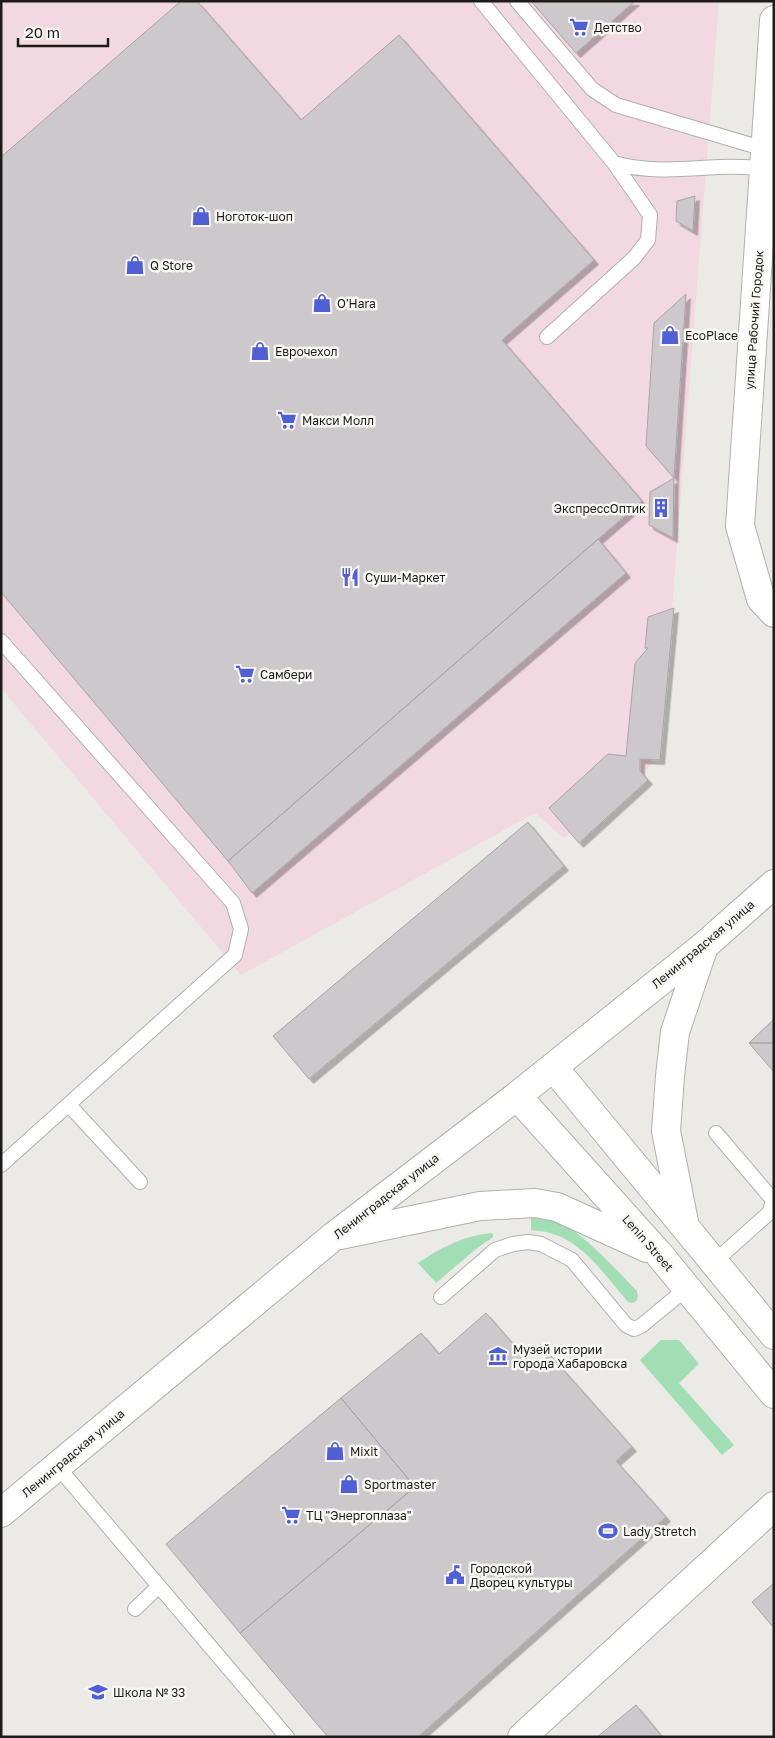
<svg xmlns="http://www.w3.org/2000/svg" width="775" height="1738" font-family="'Golos Text',sans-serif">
  <defs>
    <filter id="shadow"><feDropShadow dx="4.5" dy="4.5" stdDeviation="0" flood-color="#0004"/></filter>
  </defs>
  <rect width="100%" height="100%" fill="#ebeae6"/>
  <path fill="#f2d8e0" d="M1 1H719L661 751 643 774 564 838 535 813 241 975 1 688Z"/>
  <path fill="#a2deb4" d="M531 1217C540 1218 550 1218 558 1222 582 1231 618 1272 637 1291 639 1297 638 1300 633 1303L628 1302C606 1277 584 1242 550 1233 544 1231 537 1231 531 1230Z
    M491 1233 493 1234V1237L476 1249 436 1283 418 1263C442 1247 463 1236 491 1233Z
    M661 1340H679L699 1364 679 1383 734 1445 722 1455 640 1360Z"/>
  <path fill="#ccc8cb" stroke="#a9a5a8" filter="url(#shadow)" d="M181 1H197L301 120 399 35 594 260 502 340 642 501 228 861 1 592V157Z
    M531 1H635L576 53Z
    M695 196 693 231 676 221 677 201Z
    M686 294 674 478 646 446 654 323Z
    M674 478 673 538 649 525 650 492Z
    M598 539 626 573 252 893 228 861Z
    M674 608 660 760 640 759V771L648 780 579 843 549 808 608 754 626 756 635 663 648 648H645L648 617Z
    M528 822 564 866 309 1079 273 1036Z
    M774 1019V1043H749Z
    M749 1043H774V1072Z
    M486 1313 534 1368 550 1355 632 1447 616 1461 666 1517 418 1737H328L240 1633 415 1487 341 1398 421 1333 439 1354Z
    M341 1398 415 1487 240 1633 166 1544Z
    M774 1583V1628L752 1602Z
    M636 1705 662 1737H597Z"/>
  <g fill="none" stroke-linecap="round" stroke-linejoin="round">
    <g stroke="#b0b0ac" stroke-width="16">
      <path id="lane" d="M481 1 614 163C648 173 683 169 718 167 733 166 748 167 764 168
        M517 1 592 89 616 105 765 149
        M547 337 634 258 648 240 650 215 614 163
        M1 641 233 903 241 929 235 955 1 1165
        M69 1105 140 1182
        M713 1263 770 1212 773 1200 716 1133
        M441 1297 495 1250 513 1244 528 1242 541 1244 572 1260 626 1325 634 1329 641 1326 687 1288
        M57 1466 287 1737
        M135 1609 159 1586"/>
    </g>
    <g stroke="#b0b0ac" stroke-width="30">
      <path id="street" d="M774 20 740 526 761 599 774 613
        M522 1737 774 1506"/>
    </g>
    <g stroke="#b0b0ac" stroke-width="30">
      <path id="secondary" d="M553 1067 774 1335
        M517 1096 658 1253 774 1394
        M685 1227 666 1131 670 1076 675 1032 704 946
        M340 1235 480 1206 535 1203 557 1207 647 1248
        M1 1513 334 1236 517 1096 704 946 774 884"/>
    </g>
    <use href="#lane" stroke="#fff" stroke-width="14"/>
    <use href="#street" stroke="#fff" stroke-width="28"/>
    <use href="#secondary" stroke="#fff" stroke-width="28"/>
  </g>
  <defs>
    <g id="supermarket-bare" transform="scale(1.5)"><path d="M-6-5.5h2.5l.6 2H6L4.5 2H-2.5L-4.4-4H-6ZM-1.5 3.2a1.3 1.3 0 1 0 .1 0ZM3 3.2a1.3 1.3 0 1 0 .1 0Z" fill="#515fd5" stroke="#f8f7f3" stroke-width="2.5" paint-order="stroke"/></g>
    <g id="shop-bare" transform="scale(1.5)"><path d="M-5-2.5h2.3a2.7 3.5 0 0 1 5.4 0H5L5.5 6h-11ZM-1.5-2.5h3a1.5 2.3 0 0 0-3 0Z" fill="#515fd5" stroke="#f8f7f3" stroke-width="2.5" paint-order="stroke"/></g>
    <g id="building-bare" transform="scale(1.5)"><path d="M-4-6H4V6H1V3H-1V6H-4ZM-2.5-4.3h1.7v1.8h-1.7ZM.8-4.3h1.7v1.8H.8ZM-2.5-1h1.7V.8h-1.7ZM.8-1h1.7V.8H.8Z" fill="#515fd5" stroke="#f8f7f3" stroke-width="2.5" paint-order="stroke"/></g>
    <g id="restaurant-bare" transform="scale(1.5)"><path d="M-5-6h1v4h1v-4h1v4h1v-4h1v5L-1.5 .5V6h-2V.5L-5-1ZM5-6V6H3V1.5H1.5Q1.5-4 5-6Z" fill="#515fd5" stroke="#f8f7f3" stroke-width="2.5" paint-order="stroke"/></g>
    <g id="museum-bare" transform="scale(1.5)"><path d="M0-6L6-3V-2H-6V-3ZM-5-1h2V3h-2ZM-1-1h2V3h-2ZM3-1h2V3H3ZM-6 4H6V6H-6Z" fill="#515fd5" stroke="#f8f7f3" stroke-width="2.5" paint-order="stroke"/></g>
    <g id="stadium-bare" transform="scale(1.5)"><path d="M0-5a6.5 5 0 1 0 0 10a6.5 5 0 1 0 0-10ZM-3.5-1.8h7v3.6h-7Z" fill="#515fd5" stroke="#f8f7f3" stroke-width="2.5" paint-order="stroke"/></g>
    <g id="civic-bare" transform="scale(1.5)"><path d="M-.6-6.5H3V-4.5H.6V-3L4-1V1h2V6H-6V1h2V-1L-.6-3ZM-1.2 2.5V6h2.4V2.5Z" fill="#515fd5" stroke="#f8f7f3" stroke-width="2.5" paint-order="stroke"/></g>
    <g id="school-bare" transform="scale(1.5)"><path d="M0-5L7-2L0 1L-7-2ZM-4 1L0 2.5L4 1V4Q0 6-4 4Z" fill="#515fd5" stroke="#f8f7f3" stroke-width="2.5" paint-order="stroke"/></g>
  </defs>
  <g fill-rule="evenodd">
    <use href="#supermarket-bare" x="579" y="27"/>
    <use href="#shop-bare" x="201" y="216"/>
    <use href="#shop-bare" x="135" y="265"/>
    <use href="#shop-bare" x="322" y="303"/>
    <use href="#shop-bare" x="670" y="335"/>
    <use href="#shop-bare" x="260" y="351"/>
    <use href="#supermarket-bare" x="287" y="420"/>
    <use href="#building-bare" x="661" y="508"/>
    <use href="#restaurant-bare" x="350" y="577"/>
    <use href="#supermarket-bare" x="245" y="674"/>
    <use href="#museum-bare" x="498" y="1356"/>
    <use href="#shop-bare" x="335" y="1451"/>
    <use href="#shop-bare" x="349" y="1484"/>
    <use href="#supermarket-bare" x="291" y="1515"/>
    <use href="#stadium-bare" x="608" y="1531"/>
    <use href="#civic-bare" x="455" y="1575"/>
    <use href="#school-bare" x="98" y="1692"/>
  </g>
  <g text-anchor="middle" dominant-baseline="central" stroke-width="5" stroke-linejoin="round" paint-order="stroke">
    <g font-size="12" fill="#1d1c1b" stroke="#f8f7f3" text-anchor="start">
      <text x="594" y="27">Детство</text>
      <text x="216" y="216">Ноготок-шоп</text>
      <text x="150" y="265">Q Store</text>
      <text x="337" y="303">O'Hara</text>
      <text x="685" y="335">EcoPlace</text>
      <text x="275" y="351">Еврочехол</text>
      <text x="302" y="420">Макси Молл</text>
      <text x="646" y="508" text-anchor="end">ЭкспрессОптик</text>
      <text x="365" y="577">Суши-Маркет</text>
      <text x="260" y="674">Самбери</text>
      <text x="513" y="1349">Музей истории<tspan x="513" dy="14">города Хабаровска</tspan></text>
      <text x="350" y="1451">Mixit</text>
      <text x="364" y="1484">Sportmaster</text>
      <text x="306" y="1515">ТЦ "Энергоплаза"</text>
      <text x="623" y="1531">Lady Stretch</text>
      <text x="470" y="1568">Городской<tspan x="470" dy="14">Дворец культуры</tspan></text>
      <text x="113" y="1692">Школа № 33</text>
    </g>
    <g font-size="12" fill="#1d1c1b" stroke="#f8f7f3">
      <text transform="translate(754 320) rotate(-86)">улица Рабочий Городок</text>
      <text transform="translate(703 944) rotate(-40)">Ленинградская улица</text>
      <text transform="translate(386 1196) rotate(-38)">Ленинградская улица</text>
      <text transform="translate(648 1243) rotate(49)">Lenin Street</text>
      <text transform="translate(73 1453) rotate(-40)">Ленинградская улица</text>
    </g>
  </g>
  <rect width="775" height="1738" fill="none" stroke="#1d1c1b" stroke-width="5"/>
  <path d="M18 38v8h90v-8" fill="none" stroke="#1d1c1b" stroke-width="2.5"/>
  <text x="25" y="38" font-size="15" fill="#1d1c1b" stroke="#f8f7f3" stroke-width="4" paint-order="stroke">20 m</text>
</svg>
